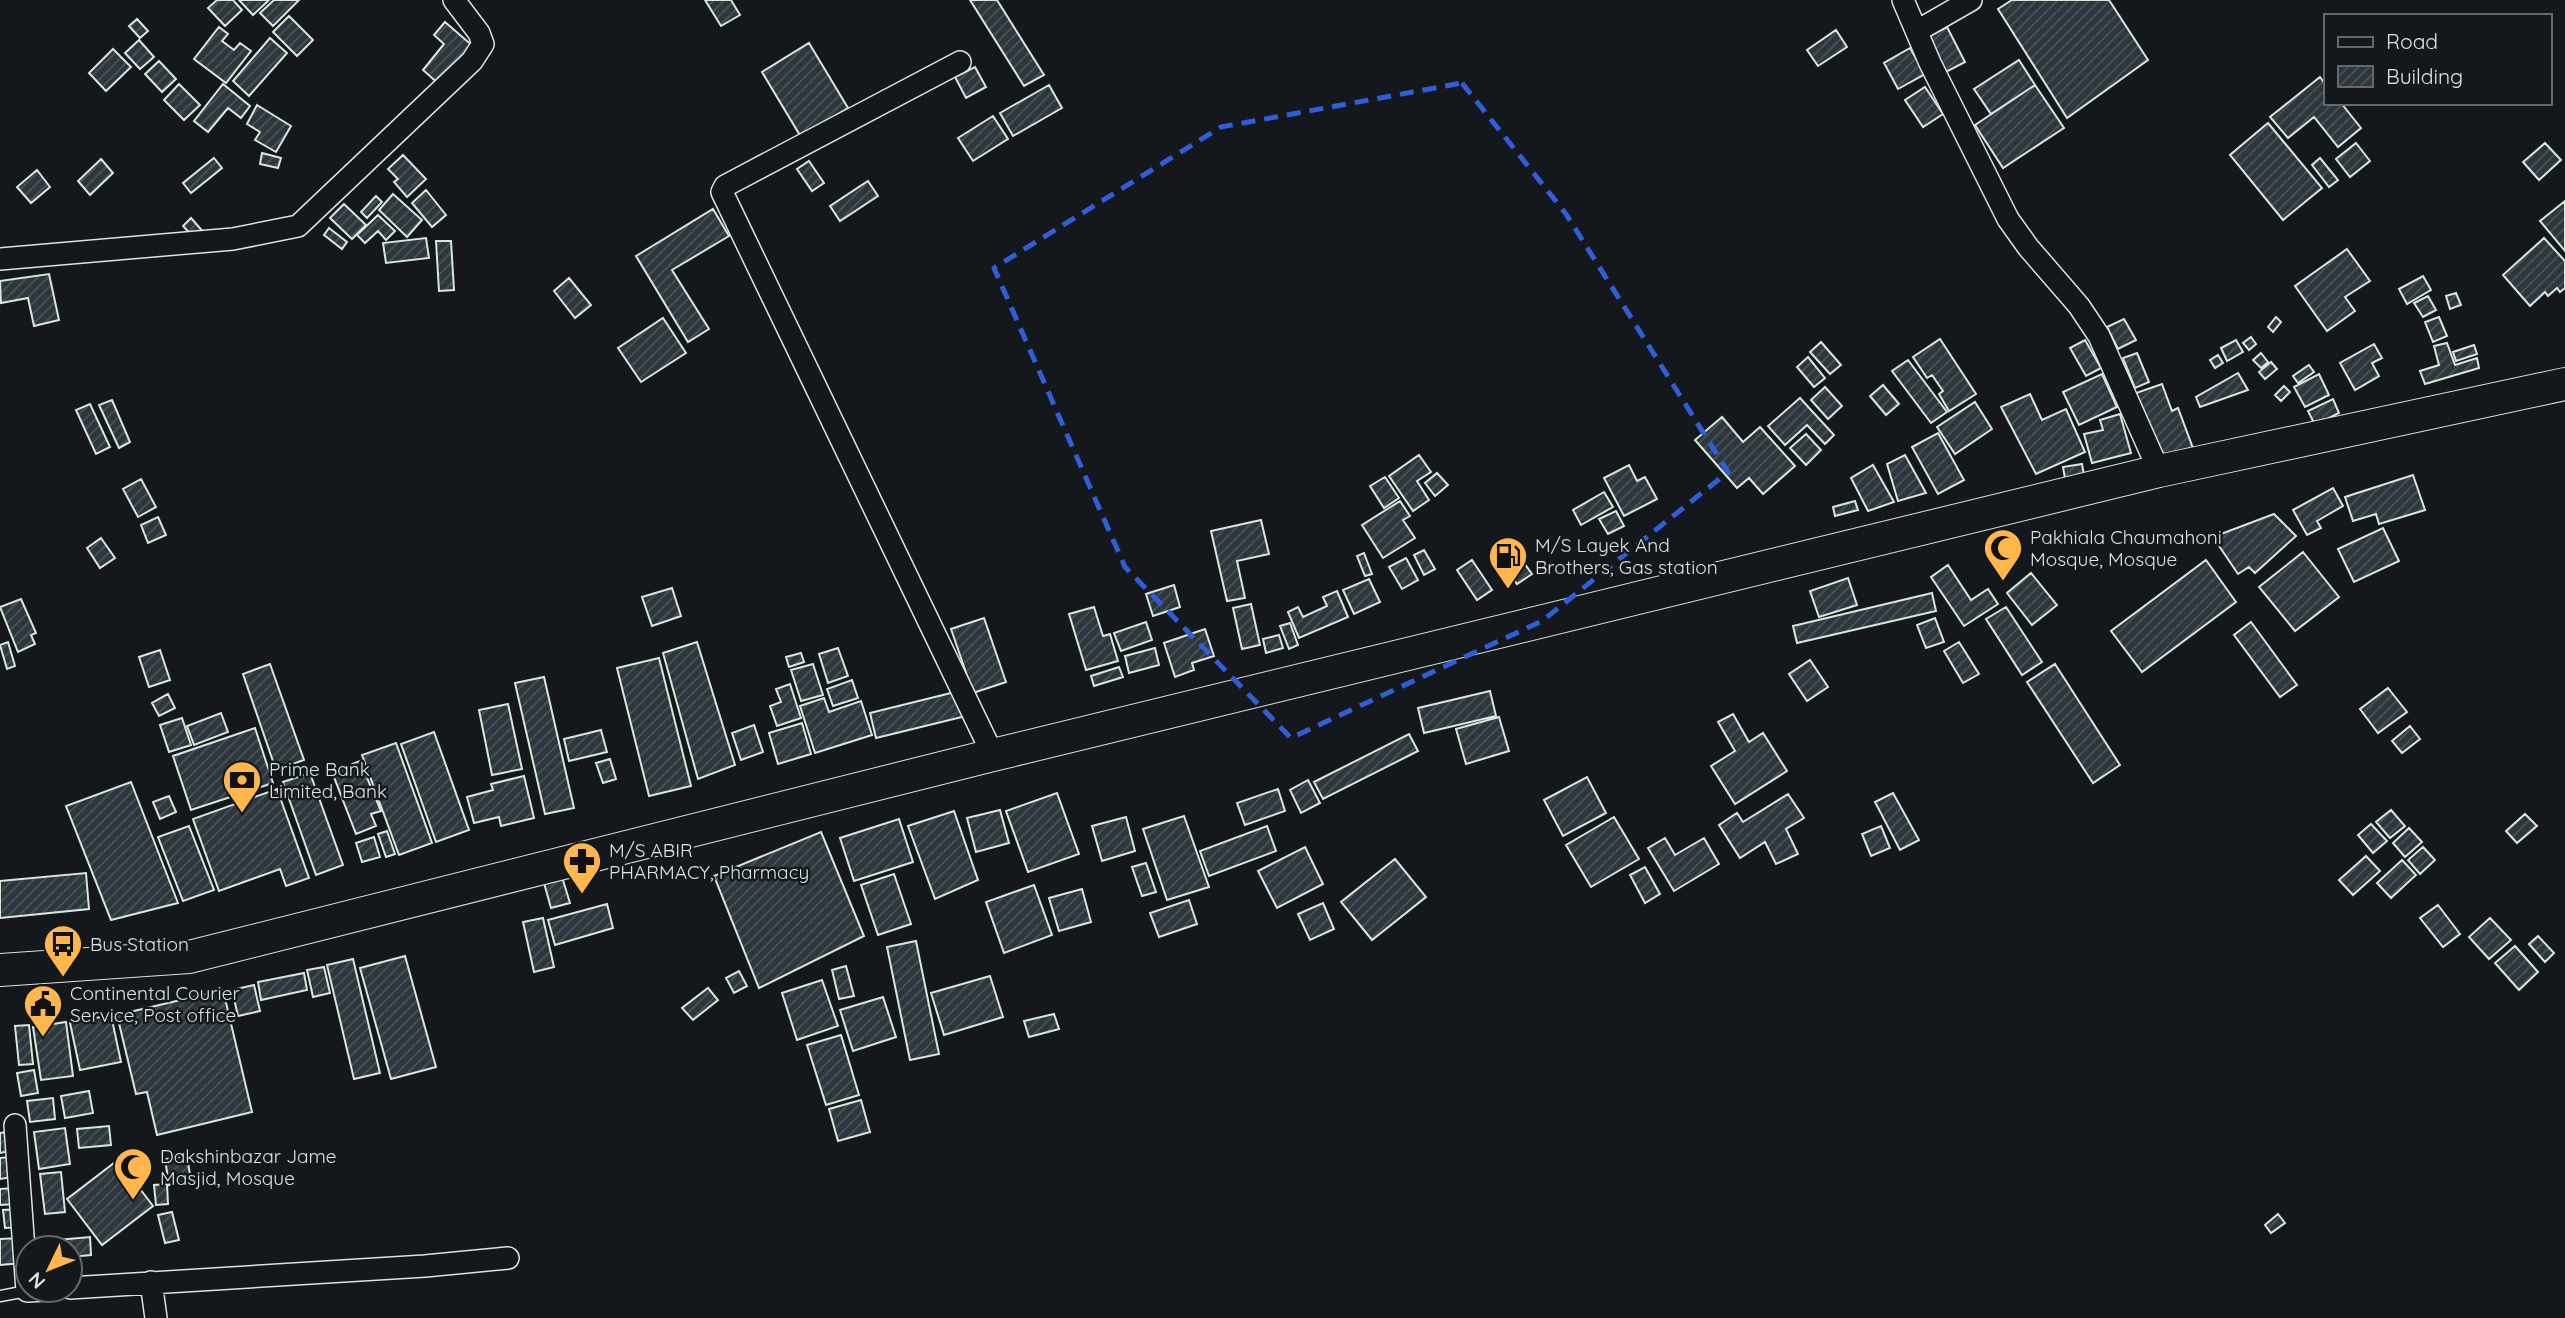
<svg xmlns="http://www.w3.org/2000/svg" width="2565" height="1318" font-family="Quicksand,sans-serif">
  <defs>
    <pattern id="building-hatch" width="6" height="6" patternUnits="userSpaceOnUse" patternTransform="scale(1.75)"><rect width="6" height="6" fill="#2c363c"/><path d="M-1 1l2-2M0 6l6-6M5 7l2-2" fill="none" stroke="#4a5358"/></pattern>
  </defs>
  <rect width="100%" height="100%" fill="#14181c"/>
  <path fill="url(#building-hatch)" stroke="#d8e6dc" stroke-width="2" d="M217 0H233L242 10 225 26 208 8Z
    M239 0H269L253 15Z
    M274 0H299L273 26 260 13Z
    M705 0H731L740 15 721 26Z
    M970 0H997L1044 75 1024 86Z
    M2012 0H2109L2148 60 2067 118 1998 9Z
    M289 16 313 40 297 56 273 32Z
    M137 19 148 31 140 38 129 26Z
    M445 22 474 47 441 86 423 70 444 44 434 35Z
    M219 27 228 34 222 41 234 50 240 43 251 51 226 83 194 59Z
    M1947 27 1965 62 1946 72 1929 36Z
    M1836 30 1847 47 1818 66 1807 50Z
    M270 38 287 53 249 96 233 81Z
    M139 40 154 57 140 69 125 53Z
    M809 43 848 108 801 137 762 72Z
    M1910 48 1925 74 1898 89 1884 63Z
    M113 49 131 67 106 91 89 73Z
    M2019 60 2035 85 1991 114 1974 89Z
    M159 61 176 79 162 92 145 74Z
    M975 67 986 87 966 98 955 77Z
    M2320 77 2325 84V103H2341L2361 128 2338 147 2314 117 2288 138 2270 117Z
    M179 84 200 105 184 120 164 100Z
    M223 84 250 106 241 118 228 108 208 132 194 121Z
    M1049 85 1062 108 1013 136 1000 113Z
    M2035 85 2064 128 2003 168 1975 125Z
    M1925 87 1943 114 1923 127 1905 100Z
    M257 105 291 126 276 152 255 140 260 132 247 124Z
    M993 116 1008 139 973 161 958 138Z
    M2268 123 2322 188 2283 220 2230 155Z
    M2356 143 2370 161 2350 177 2336 159Z
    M2545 143 2561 160 2539 180 2523 162Z
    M262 153 281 158 278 168 260 164Z
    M403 155 426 179 407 197 394 182 398 179 388 169Z
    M214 158 222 168 191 193 183 183Z
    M2320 158 2338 180 2329 187 2312 165Z
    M101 159 113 173 90 195 78 181Z
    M809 161 824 183 812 191 797 169Z
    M37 170 50 187 31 203 17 187Z
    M868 181 878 196 840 221 830 206Z
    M426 190 446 215 432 227 412 203Z
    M393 194 422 220 407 237 379 210Z
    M376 196 382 202 367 218 361 212Z
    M2565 201V251L2540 221Z
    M344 204 366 225 352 239 330 218Z
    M713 209 729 236 672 270 709 329 688 342 636 256Z
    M378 215 395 231 386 240 378 231 365 243 357 235Z
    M191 218 205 234 197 241 183 226Z
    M329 228 347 242 342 249 324 235Z
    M426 238 429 258 386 263 383 243Z
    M2544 238 2565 261V288L2560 292 2557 288 2548 296 2545 292 2530 306 2503 275Z
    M436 241H451L454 290 439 291Z
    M2347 249 2370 281 2345 297 2355 311 2327 331 2295 286Z
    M49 274 59 320 34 326 28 298 1 303 0 281Z
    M2423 276 2431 290 2407 304 2399 289Z
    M569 278 591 305 575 318 554 291Z
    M2456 293 2461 305 2450 309 2446 296Z
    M2428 296 2436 310 2423 317 2414 303Z
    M2276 317 2281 322 2273 332 2268 327Z
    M2439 317 2447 336 2433 342 2425 322Z
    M663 318 686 353 641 382 618 348Z
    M2124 319 2136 340 2118 349 2107 327Z
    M2251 337 2256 344 2249 350 2243 343Z
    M1940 339 1976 394 1949 411 1939 394 1943 391 1932 375 1927 378 1913 357Z
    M2085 340 2101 368 2086 376 2070 348Z
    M2236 340 2243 352 2227 361 2221 348Z
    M1821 342 1841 365 1830 374 1810 352Z
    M2447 343 2455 365 2477 358 2479 368 2425 384 2420 371 2439 365 2434 346Z
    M2374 344 2382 358 2372 363 2379 376 2355 390 2340 363Z
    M2474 345 2477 354 2456 361 2453 352Z
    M2137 353 2149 382 2135 388 2123 358Z
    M2261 353 2268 362 2261 368 2253 360Z
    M2218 355 2223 363 2215 368 2210 360Z
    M1808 357 1825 378 1814 387 1797 367Z
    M1908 360 1947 412 1931 423 1892 371Z
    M2271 362 2277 369 2265 379 2259 372Z
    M2309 365 2314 372 2298 383 2293 376Z
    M2238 373 2248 390 2200 407 2196 397Z
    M2102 374 2117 407 2079 425 2063 392Z
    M2319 374 2329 395 2305 407 2294 387Z
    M2162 384 2172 411 2178 408 2194 451 2161 463 2136 393Z
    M1883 385 1899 404 1886 415 1870 396Z
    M2284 386 2290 392 2281 401 2275 395Z
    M1825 387 1842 406 1828 419 1811 400Z
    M2030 394 2042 420 2066 409 2085 452 2036 474 2001 407Z
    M1800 398 1834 435 1825 444 1807 425 1785 445 1768 426Z
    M2333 399 2339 413 2315 425 2308 411Z
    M112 400 130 442 119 448 99 405Z
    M1975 402 1992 429 1955 454 1937 427Z
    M90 404 110 447 96 454 76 410Z
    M2120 414 2131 453 2092 463 2084 434 2103 430 2100 420Z
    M1722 417 1743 442 1760 427 1795 466 1763 494 1749 478 1737 488 1695 440Z
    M1938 433 1964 480 1938 494 1912 447Z
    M1806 434 1821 450 1806 465 1790 448Z
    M1419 455 1431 472 1417 481 1429 500 1413 511 1389 476Z
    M1905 455 1926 493 1898 501 1887 464Z
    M2082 464 2085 481 2066 484 2063 467Z
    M1629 465 1637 481 1645 477 1657 499 1624 516 1604 478Z
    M1873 465 1894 502 1868 511 1851 478Z
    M1437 473 1448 485 1435 496 1425 483Z
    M2413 475 2425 510 2379 524 2376 514 2353 521 2345 497Z
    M1385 477 1399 498 1384 508 1370 486Z
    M141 479 156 507 138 517 123 489Z
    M2333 488 2343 506 2317 521 2321 528 2307 535 2293 510Z
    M1604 492 1613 507 1581 525 1573 510Z
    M1400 501 1410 516 1403 520 1415 538 1383 558 1362 525Z
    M1855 501 1858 510 1835 516 1833 507Z
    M1616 511 1624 526 1608 534 1599 519Z
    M2274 514 2296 536 2255 573 2249 567 2238 574 2213 537Z
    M158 517 166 535 148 543 141 525Z
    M1261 520 1269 554 1237 561 1245 598 1227 601 1211 531Z
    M2383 528 2399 561 2354 582 2338 549Z
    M101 538 115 558 100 568 87 548Z
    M1513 548 1532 574 1517 584 1499 558Z
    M1424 550 1435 569 1424 575 1414 555Z
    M2303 552 2339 597 2295 631 2259 587Z
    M1364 553 1372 574 1365 576 1357 556Z
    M1406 558 1418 580 1402 589 1389 567Z
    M1472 560 1492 590 1477 600 1457 570Z
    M2206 560 2236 602 2142 672 2111 631Z
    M1948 565 1971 600 1988 589 1998 604 1964 626 1931 577Z
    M2031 573 2057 605 2032 625 2007 593Z
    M1848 578 1857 605 1819 617 1810 591Z
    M1369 579 1380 602 1354 614 1343 590Z
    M1174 585 1180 607 1153 616 1146 594Z
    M672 588 681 616 652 626 642 597Z
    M1337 591 1348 617 1299 638 1288 612 1298 607 1303 617 1327 606 1323 597Z
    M1932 593 1936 611 1797 643 1793 626Z
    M21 599 36 633 31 635 35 644 18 652 0 607Z
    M1251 604 1260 645 1242 649 1233 608Z
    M1094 607 1103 636 1110 634 1118 661 1086 670 1069 614Z
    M2006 607 2042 662 2022 675 1986 619Z
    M984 618 1006 682 973 693 951 629Z
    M1935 618 1944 642 1926 648 1917 625Z
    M1146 622 1152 640 1121 651 1114 633Z
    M2251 622 2297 685 2280 697 2234 635Z
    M1290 623 1298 645 1289 649 1280 626Z
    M1205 629 1214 656 1192 663 1194 670 1175 677 1164 643Z
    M1279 635 1283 648 1266 653 1263 639Z
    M8 642 15 666 7 669 0 645Z
    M697 642 735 765 698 779 663 653Z
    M1959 642 1979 674 1963 683 1944 651Z
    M838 648 848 676 828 683 819 654Z
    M1155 648 1159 665 1129 673 1125 656Z
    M160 650 170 680 149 687 139 657Z
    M801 653 804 662 789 667 786 657Z
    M659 658 691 786 649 796 617 668Z
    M1810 660 1828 687 1807 701 1789 674Z
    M270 664 304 760 276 770 243 674Z
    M813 664 823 695 801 701 791 670Z
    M2055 664 2120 765 2093 783 2027 682Z
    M1119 667 1123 677 1094 686 1091 676Z
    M544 677 574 808 545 814 515 683Z
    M852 680 858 698 833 706 827 689Z
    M790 684 801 718 777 726 770 706 781 702 776 689Z
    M2388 688 2407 712 2378 733 2360 709Z
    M959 691 966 716 876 738 870 713Z
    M1490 691 1496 716 1424 733 1418 708Z
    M168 694 175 708 159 716 152 703Z
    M824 698 829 712 861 701 872 735 815 753 800 706Z
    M508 704 522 769 492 775 479 710Z
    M221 713 228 732 194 745 187 726Z
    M1733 714 1749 742 1763 733 1787 771 1735 804 1711 766 1735 751 1718 722Z
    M1499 717 1509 751 1466 764 1456 729Z
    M182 718 191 745 169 752 160 725Z
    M802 723 811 754 778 764 769 733Z
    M754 725 763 752 741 760 732 733Z
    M2410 726 2420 739 2402 753 2392 741Z
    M255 728 273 783 191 810 173 756Z
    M601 730 607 752 569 761 564 739Z
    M434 732 469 830 436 842 401 744Z
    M1409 734 1418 751 1323 799 1314 782Z
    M396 743 432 843 399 855 362 755Z
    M610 759 616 779 603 783 596 763Z
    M360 761 381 811 371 814 376 826 356 834 332 772Z
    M310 773 343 865 316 875 283 782Z
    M524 776 534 818 501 826 499 817 474 823 467 797 493 790 491 784Z
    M1587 777 1606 813 1563 836 1544 800Z
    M1308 780 1320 803 1301 813 1290 790Z
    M131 782 178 903 111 920 66 806Z
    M277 789 309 878 286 886 280 869 219 891 193 819Z
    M1278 789 1285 811 1245 825 1237 803Z
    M1057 793 1079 854 1028 872 1006 811Z
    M1893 793 1919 840 1900 850 1875 802Z
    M1788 794 1804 818 1786 829 1798 854 1776 864 1765 842 1740 858 1719 825 1737 813 1743 822Z
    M169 796 176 812 160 819 153 802Z
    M1000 810 1009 843 976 852 967 818Z
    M2391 810 2405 826 2390 838 2376 822Z
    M954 811 978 880 935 899 908 826Z
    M2525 814 2537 826 2517 843 2506 831Z
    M1184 816 1209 887 1167 900 1143 829Z
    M1126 817 1135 851 1102 861 1092 826Z
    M1614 817 1639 859 1591 887 1566 845Z
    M899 819 913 862 854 881 840 838Z
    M2371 824 2387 841 2373 853 2358 835Z
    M189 826 214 890 183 901 158 837Z
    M1267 826 1276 851 1209 876 1200 851Z
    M1881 826 1890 848 1871 856 1862 834Z
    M2409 828 2422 842 2405 857 2393 843Z
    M387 831 395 854 386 857 378 834Z
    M821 832 864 936 759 988 714 876Z
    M374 837 380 857 362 862 356 843Z
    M1665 838 1675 855 1704 838 1719 864 1674 891 1648 848Z
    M1305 847 1323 884 1277 908 1258 871Z
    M2423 847 2435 860 2420 874 2408 860Z
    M2366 856 2380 871 2353 895 2339 880Z
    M1395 859 1426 897 1372 940 1341 902Z
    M2402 860 2416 875 2391 898 2377 883Z
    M1146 863 1156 892 1142 896 1132 867Z
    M1645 867 1660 894 1645 903 1630 875Z
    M86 873 89 909 0 918V881Z
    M894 874 911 924 878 935 861 885Z
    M562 877 570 903 551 908 544 883Z
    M1034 885 1052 935 1004 953 986 902Z
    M1082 889 1091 922 1059 931 1049 898Z
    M1189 900 1197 924 1159 937 1150 913Z
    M1323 903 1334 929 1310 940 1298 914Z
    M607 904 613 928 555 945 548 920Z
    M2438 905 2460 934 2443 947 2420 918Z
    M543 918 554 967 534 972 523 922Z
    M2490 918 2511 940 2489 959 2469 937Z
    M2538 936 2554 953 2545 962 2529 944Z
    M916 941 939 1054 910 1060 887 947Z
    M2515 946 2538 972 2519 990 2495 963Z
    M405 956 436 1067 391 1079 360 968Z
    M353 959 380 1073 354 1079 327 965Z
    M846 966 854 996 839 999 832 970Z
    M324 967 330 993 313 997 307 970Z
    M739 971 747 986 734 993 726 978Z
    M304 973 307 990 261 1000 258 982Z
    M990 976 1003 1017 944 1035 931 993Z
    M822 980 838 1026 797 1040 782 993Z
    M254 985 260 1011 238 1016 232 990Z
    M708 988 718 1000 693 1020 682 1008Z
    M223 990 252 1112 157 1135 147 1092 136 1094 117 1015Z
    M883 997 896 1037 853 1051 840 1010Z
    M1054 1014 1059 1029 1029 1037 1024 1021Z
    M111 1015 121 1062 80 1070 70 1023Z
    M66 1022 73 1076 41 1080 33 1027Z
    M29 1025 33 1064 19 1065 15 1026Z
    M841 1035 859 1095 826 1105 807 1045Z
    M34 1070 38 1093 21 1096 17 1073Z
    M89 1091 93 1113 65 1118 61 1096Z
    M53 1098 55 1119 30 1122 27 1101Z
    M861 1100 870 1132 838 1141 829 1109Z
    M109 1126 111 1145 79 1148 77 1129Z
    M65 1128 70 1164 39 1169 34 1132Z
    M7 1132 10 1151 0 1153V1133Z
    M187 1156 191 1181 169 1185 165 1159Z
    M9 1157 12 1177 0 1179V1158Z
    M118 1160 153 1206 102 1245 67 1199Z
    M61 1172 65 1212 45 1214 40 1174Z
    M167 1184 168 1204 156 1205 154 1185Z
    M14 1188 15 1204 0 1205V1189Z
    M20 1209 22 1227 5 1228 3 1210Z
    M172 1212 179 1240 165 1243 158 1215Z
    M2278 1214 2285 1223 2271 1233 2265 1225Z
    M90 1237 91 1255 70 1257V1248H47L46 1241Z
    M20 1238 22 1263 0 1265V1239Z"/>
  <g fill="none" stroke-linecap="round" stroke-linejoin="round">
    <g stroke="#d8e6dc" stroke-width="13">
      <path id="service" d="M0 1296 27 1291"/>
    </g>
    <g stroke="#d8e6dc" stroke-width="24">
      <path id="minor" d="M1903 0 1930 63 2008 219 2028 247 2079 306 2099 336 2159 471
        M1917 31 1971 0
        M960 62 725 186 722 192 993 755
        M0 259 233 239 298 226 472 61 483 44 479 33 454 0
        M15 1125 27 1291 47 1290
        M151 1282 156 1318
        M70 1288 425 1266 508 1258"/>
    </g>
    <g stroke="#d8e6dc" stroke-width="34">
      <path id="primary" d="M0 970 189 957 993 755 2159 471 2565 384"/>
    </g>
    <use href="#service" stroke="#14181c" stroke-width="10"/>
    <use href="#minor" stroke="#14181c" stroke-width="21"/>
    <use href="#primary" stroke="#14181c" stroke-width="32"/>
  </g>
  <path fill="none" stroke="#305dd8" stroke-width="5" stroke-dasharray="14 9" stroke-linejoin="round" d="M1462 83 1566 214 1728 472 1542 621 1291 738 1125 567 994 268 1221 127Z"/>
  <defs>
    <g id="mosque-pin" transform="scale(2.0125)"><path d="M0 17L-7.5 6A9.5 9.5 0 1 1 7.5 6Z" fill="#ffb74d" stroke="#14181c"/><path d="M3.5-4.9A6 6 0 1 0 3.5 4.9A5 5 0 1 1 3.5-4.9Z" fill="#111"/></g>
    <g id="fuel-pin" transform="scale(2.0125)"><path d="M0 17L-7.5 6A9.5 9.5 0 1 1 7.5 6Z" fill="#ffb74d" stroke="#14181c"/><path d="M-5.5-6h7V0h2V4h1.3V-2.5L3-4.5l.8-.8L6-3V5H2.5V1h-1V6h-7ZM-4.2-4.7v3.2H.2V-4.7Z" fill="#111"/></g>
    <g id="bank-pin" transform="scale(2.0125)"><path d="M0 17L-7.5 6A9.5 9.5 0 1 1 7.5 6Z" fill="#ffb74d" stroke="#14181c"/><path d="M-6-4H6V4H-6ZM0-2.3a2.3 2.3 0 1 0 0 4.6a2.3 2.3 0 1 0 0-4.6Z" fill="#111"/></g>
    <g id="pharmacy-pin" transform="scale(2.0125)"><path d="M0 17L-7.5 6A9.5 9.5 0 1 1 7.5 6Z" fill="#ffb74d" stroke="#14181c"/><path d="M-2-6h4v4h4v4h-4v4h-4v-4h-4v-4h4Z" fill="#111"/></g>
    <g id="bus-pin" transform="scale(2.0125)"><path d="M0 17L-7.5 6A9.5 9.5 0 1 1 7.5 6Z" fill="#ffb74d" stroke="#14181c"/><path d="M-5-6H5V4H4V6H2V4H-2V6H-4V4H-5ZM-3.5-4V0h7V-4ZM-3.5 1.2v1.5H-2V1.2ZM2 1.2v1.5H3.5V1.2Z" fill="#111"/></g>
    <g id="civic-pin" transform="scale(2.0125)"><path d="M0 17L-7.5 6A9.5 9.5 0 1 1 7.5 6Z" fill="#ffb74d" stroke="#14181c"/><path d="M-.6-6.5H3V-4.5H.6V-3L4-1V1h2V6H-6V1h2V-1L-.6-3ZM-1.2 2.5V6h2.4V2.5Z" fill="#111"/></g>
  </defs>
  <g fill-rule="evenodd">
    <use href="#mosque-pin" x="2003" y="548"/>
    <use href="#fuel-pin" x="1508" y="556"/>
    <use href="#bank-pin" x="242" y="780"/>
    <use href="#pharmacy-pin" x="582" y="861"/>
    <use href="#bus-pin" x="63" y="944"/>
    <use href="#civic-pin" x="43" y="1004"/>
    <use href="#mosque-pin" x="133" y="1167"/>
  </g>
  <g text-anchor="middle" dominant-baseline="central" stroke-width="5" stroke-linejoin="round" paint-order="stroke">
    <g font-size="19" fill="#d8e6dc" stroke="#14181c" text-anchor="start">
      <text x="2030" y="537">Pakhiala Chaumahoni<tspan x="2030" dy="22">Mosque, Mosque</tspan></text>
      <text x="1535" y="545">M/S Layek And<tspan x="1535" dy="22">Brothers, Gas station</tspan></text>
      <text x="269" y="769">Prime Bank<tspan x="269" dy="22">Limited, Bank</tspan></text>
      <text x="609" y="850">M/S ABIR<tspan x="609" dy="22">PHARMACY, Pharmacy</tspan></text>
      <text x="90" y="944">Bus Station</text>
      <text x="70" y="993">Continental Courier<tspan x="70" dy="22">Service, Post office</tspan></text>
      <text x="160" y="1156">Dakshinbazar Jame<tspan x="160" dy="22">Masjid, Mosque</tspan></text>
    </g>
  </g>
  <rect x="2324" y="14" width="228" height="91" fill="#14181c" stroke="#626a69" stroke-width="2"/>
  <rect x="2338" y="37" width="35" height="10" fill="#14181c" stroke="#626a69" stroke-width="2"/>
  <text x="2386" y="49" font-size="21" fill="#d8e6dc">Road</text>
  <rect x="2338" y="66" width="35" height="21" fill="url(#building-hatch)" stroke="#626a69" stroke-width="2"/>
  <text x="2386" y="84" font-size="21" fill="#d8e6dc">Building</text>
  <g transform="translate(49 1269) rotate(227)"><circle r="33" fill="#14181c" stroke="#626a69" stroke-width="2"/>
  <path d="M0-5L12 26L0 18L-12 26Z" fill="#ffb74d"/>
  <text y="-10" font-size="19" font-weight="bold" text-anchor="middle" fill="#d8e6dc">N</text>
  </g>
</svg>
